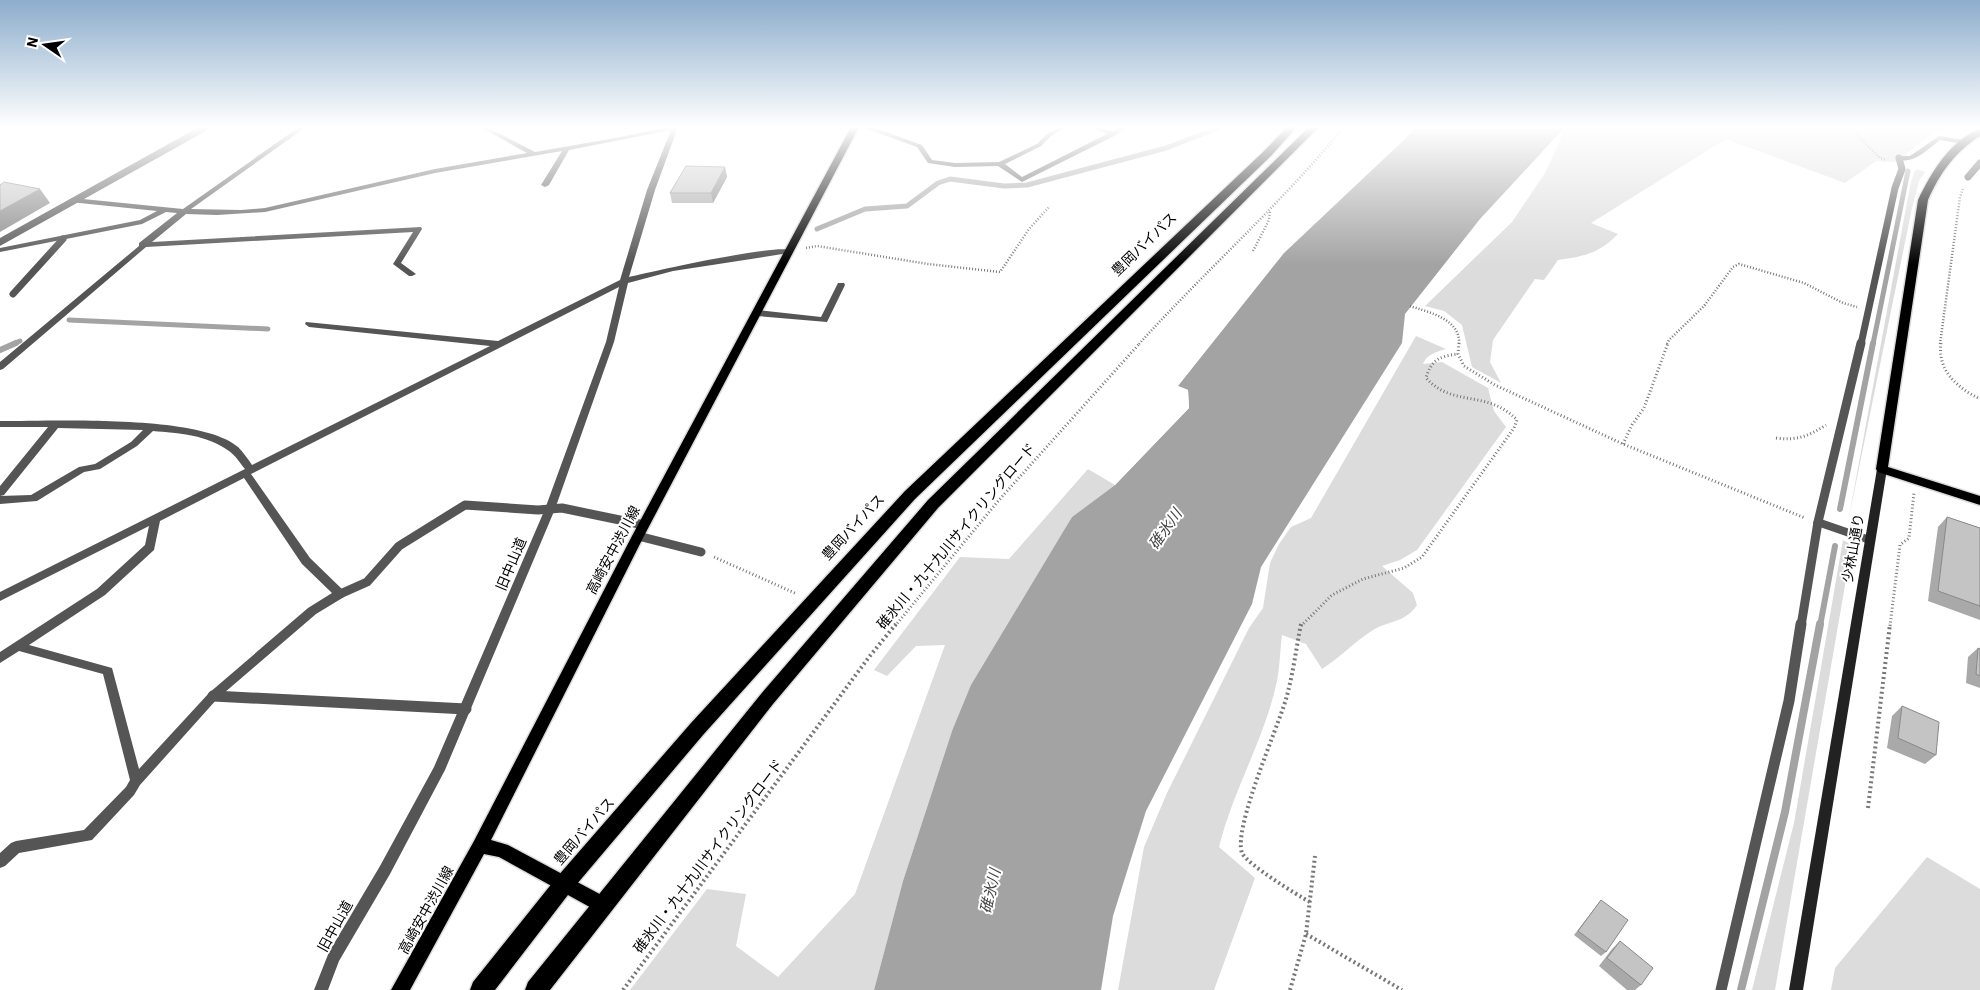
<svg xmlns="http://www.w3.org/2000/svg" width="1980" height="990" font-family="'IBM Plex Sans','Noto Sans JP',sans-serif">
  <rect width="100%" height="100%" fill="#fff"/>
  <path fill="#dcdcdc" d="M1566 127H1953L1945 132 1937 130 1895 162 1876 161 1845 183 1726 139 1591 223 1618 234C1598 254 1585 256 1558 260L1544 280 1535 279 1493 340 1490 362 1501 383 1472 367 1462 325 1444 311 1425 306 1512 222 1545 173Z
    M1917 169 1925 172 1919 181 1912 208 1848 522 1910 186 1914 172Z
    M1416 336 1446 349C1436 352 1427 354 1423 364L1442 362 1488 388 1494 411 1506 427 1417 550 1400 560 1382 566 1413 593 1417 605C1405 623 1390 620 1373 630 1355 641 1340 658 1322 669L1306 644 1282 635C1280 650 1280 666 1277 681 1265 738 1233 790 1219 847L1255 878 1214 990H1118L1144 847 1167 793 1249 628 1263 608 1270 563 1279 544 1291 527 1311 518Z
    M1088 469 1115 485 1072 517 952 731 903 881 874 990H630L707 889 746 894 736 946 778 977 855 894 945 645 916 646 887 676 874 670 960 557 1009 559Z
    M1843 540 1852 545 1775 990H1752L1794 823Z
    M1927 857 1980 889V990H1831L1835 968Z"/>
  <path fill="#a3a3a3" d="M1415 127H1565L1480 219 1405 314 1402 343 1261 567 1252 604 1146 811 1113 916 1101 990H874L903 881 952 731 971 685 1072 517 1115 485 1189 408 1188 390 1178 386 1284 253 1406 138Z"/>
  <path fill="#fff" d="M1175 385 1188 390 1189 408 1115 485 1113 483 1187 407 1186 391 1177 388Z"/>
  <g fill="none" stroke-linecap="round" stroke-linejoin="round">
    <path stroke="#a3a3a3" stroke-width="5" d="M817 229 865 209 907 206 938 183 950 179 1004 186 1027 185 1166 148 1221 127
      M69 320 268 329
      M13 344 20 341
      M1873 344 1908 171"/>
    <path stroke="#a3a3a3" stroke-width="6" d="M0 350 16 343
      M1840 509 1873 343
      M1820 626 1835 546"/>
    <path stroke="#a3a3a3" stroke-width="8" d="M1741 990 1785 812 1820 624"/>
    <g stroke="#dbdbdb" stroke-width="3">
      <path id="primary" d="M851 127H859L644 536 491 840 508 845 609 899 612 905 609 911 603 913 597 911 499 857 484 854 410 990H391L474 841 632 536Z
        M1980 129V136C1955 152 1940 173 1928 200L1888 467 1980 496V505L1878 472 1876 469 1918 200C1931 173 1950 140 1980 129Z"/>
    </g>
    <g stroke="#dbdbdb" stroke-width="3">
      <path id="highway" d="M1287 127H1297L1271 156 915 499 703 735 571 891 495 990H470L473 982 557 877 691 723 905 491 1263 152Z
        M1309 127H1319L938 508 773 704 550 990H525L528 982 761 694 928 500Z"/>
    </g>
    <path stroke="#777" stroke-width="2.5" stroke-dasharray="1 2" stroke-linecap="butt" d="M1849 127 1880 158 1887 160
      M1909 132 1914 127
      M806 248 817 246 928 264 1000 272 1029 229 1050 206
      M1253 251 1269 220 1270 211
      M1410 306C1428 312 1461 319 1459 344
      M1139 344C1206 270 1280 205 1344 127
      M1667 344 1669 340 1704 306 1733 267 1739 264 1804 283 1843 303 1857 307
      M1940 344 1960 197 1963 189"/>
    <path stroke="#777" stroke-width="3" stroke-dasharray="1 2.5" stroke-linecap="butt" d="M1459 343 1458 354 1464 366 1495 385 1623 444 1805 518
      M1941 343C1937 371 1958 388 1980 399
      M1776 438C1796 441 1809 436 1826 425
      M1623 444 1632 425 1644 408 1668 343
      M714 557 797 594
      M895 626 999 500 1140 343
      M1301 626 1332 595 1363 579 1404 568 1422 557 1514 428 1517 420C1487 389 1453 408 1426 378 1431 360 1440 356 1458 354
      M1890 626 1900 545 1909 538 1914 493"/>
    <path stroke="#777" stroke-width="4" stroke-dasharray="2 3" stroke-linecap="butt" d="M1301 624C1296 649 1293 675 1286 699 1277 730 1233 828 1242 853 1247 864 1297 895 1310 902
      M1868 808 1890 624
      M1306 934 1402 990
      M623 990 869 657 896 624
      M1290 990 1306 934 1315 856"/>
    <path stroke="#555" stroke-width="7" d="M1968 177 1980 163
      M0 242 206 127
      M13 294 63 239
      M1861 344 1895 188 1902 169 1899 158"/>
    <path stroke="#555" stroke-width="9" d="M638 536 701 552
      M340 594 367 582 399 546 465 505 538 510 562 508 644 525
      M1801 626 1818 522 1861 343"/>
    <path stroke="#555" stroke-width="11" d="M213 696 466 709
      M1721 990 1789 701 1801 624"/>
    <path fill="#555" fill-rule="evenodd" d="M299 127H306L191 209 241 210 265 208 435 169 527 153 480 127H487L535 152 621 137 667 127H678L655 190 629 277C651 272 781 242 793 251L789 253 673 271 628 283 614 342 555 509 445 770 390 874 339 961 328 990H314L329 952 380 866 434 767 545 509 606 342 619 287 251 474 310 558 344 591 345 594 344 597 316 614 217 699 140 785 134 795 92 840 19 853 5 866 0 868V853L11 843 16 841 84 830 126 787 130 780 103 674 19 651 0 663V652L97 589 145 545 149 526 0 601V592L245 469C240 463 235 455 229 451 208 435 178 433 153 431L137 446 100 469 84 472 37 501 0 504V486L48 427H0V421C52 421 201 414 238 447 243 452 248 459 252 465L490 346 309 327 305 324 306 322 498 341 620 280 647 190 671 130 569 150 549 185 545 187 541 185 562 151 435 173 265 212 217 215 186 214 152 242 421 227 422 229 401 263 416 274 412 276H409L393 264 413 232 146 247 3 369 0 370V362L139 246V243L177 213 166 212 142 224 0 252V248L140 220 157 211 70 202 69 200 73 198 183 209ZM58 428 143 430 131 442 95 464 79 467 31 495 0 496 4 495ZM244 478 302 564 332 593 308 608 209 693 139 769 112 668 29 645 105 595 154 550 160 521Z
      M863 127H872L922 145 932 160 955 163 999 162 1037 144 1047 134 1059 127H1066L1051 136 1041 146 1005 164 1022 177 1107 134 1092 127H1100L1112 131 1120 127H1128L1116 135 1022 182 998 166 955 167 928 163 917 147 864 128Z
      M1939 136 1964 140 1967 142 1964 144 1940 140C1928 149 1911 167 1896 158L1899 156H1910Z
      M838 283H844L845 285 827 322 757 316 753 313 757 310 821 317Z
      M1818 518 1873 537 1874 540 1873 543 1869 544 1814 525 1813 522Z"/>
    <path fill="#222" fill-rule="evenodd" d="M1882 466 1887 469 1803 990H1789L1877 469Z"/>
    <use href="#primary" fill="#000" fill-rule="evenodd"/>
    <use href="#highway" fill="#000" fill-rule="evenodd"/>
  </g>
  <path fill="#a9a9a9" d="M725 167 727 177 713 203H672L670 193Z
    M1947 517 1980 528V620L1928 601 1938 527Z
    M1978 648 1980 649V688L1966 683 1968 657Z
    M1902 706 1936 755 1925 764 1887 748 1892 716Z
    M1601 900 1606 952 1601 956 1574 935Z
    M1620 941 1641 985 1635 990H1627L1599 966 1612 949Z"/>
  <path fill="#898989" d="M725 167 727 177 713 203 711 193Z
    M40 189 50 203 0 232V211Z"/>
  <path fill="#c4c4c4" stroke="#898989" d="M686 166 725 167 711 193H670Z
    M4 182 40 189 0 211V185Z
    M1947 517 1980 528V606L1938 591Z
    M1978 648 1980 649V676L1976 674Z
    M1902 706 1939 722 1936 755 1898 738Z
    M1601 900 1628 920 1606 952 1578 931Z
    M1620 941 1653 968 1641 985 1607 958Z"/>
  <linearGradient id="sky" x2="0" y2="1"><stop stop-color="#8cadcc"/><stop offset="0.48" stop-color="#fff"/><stop offset="1" stop-color="#fff" stop-opacity="0"/></linearGradient>
  <rect width="1980" height="265" fill="url(#sky)"/>
  <g text-anchor="middle" dominant-baseline="central" stroke-width="4" stroke-linejoin="round" paint-order="stroke">
    <g font-size="14" fill="#000" stroke="#fff">
      <text transform="translate(1144 244) rotate(-44)">豊岡バイパス</text>
      <text transform="translate(853 527) rotate(-47)">豊岡バイパス</text>
      <text transform="translate(956 536) rotate(-50)">碓氷川・九十九川サイクリングロード</text>
      <text transform="translate(1853 548) rotate(-80)">少林山通り</text>
      <text transform="translate(613 550) rotate(-62)">高崎安中渋川線</text>
      <text transform="translate(511 564) rotate(-67)">旧中山道</text>
      <text transform="translate(584 831) rotate(-49)">豊岡バイパス</text>
      <text transform="translate(708 856) rotate(-53)">碓氷川・九十九川サイクリングロード</text>
      <text transform="translate(426 910) rotate(-61)">高崎安中渋川線</text>
      <text transform="translate(335 926) rotate(-61)">旧中山道</text>
    </g>
    <g font-size="15" font-style="italic" fill="#444" stroke="#fff">
      <text transform="translate(1165 529) rotate(-55)">碓氷川</text>
      <text transform="translate(990 891) rotate(-77)">碓氷川</text>
    </g>
  </g>
  <g transform="translate(45 45) rotate(283)" stroke="#ffffff" stroke-width="4" paint-order="stroke">
  <path d="M0-4L9 19L0 12L-9 19Z" fill="#000000"/>
  <text y="-8" font-size="14" font-weight="bold" text-anchor="middle" fill="#000000">N</text>
  </g>
</svg>
